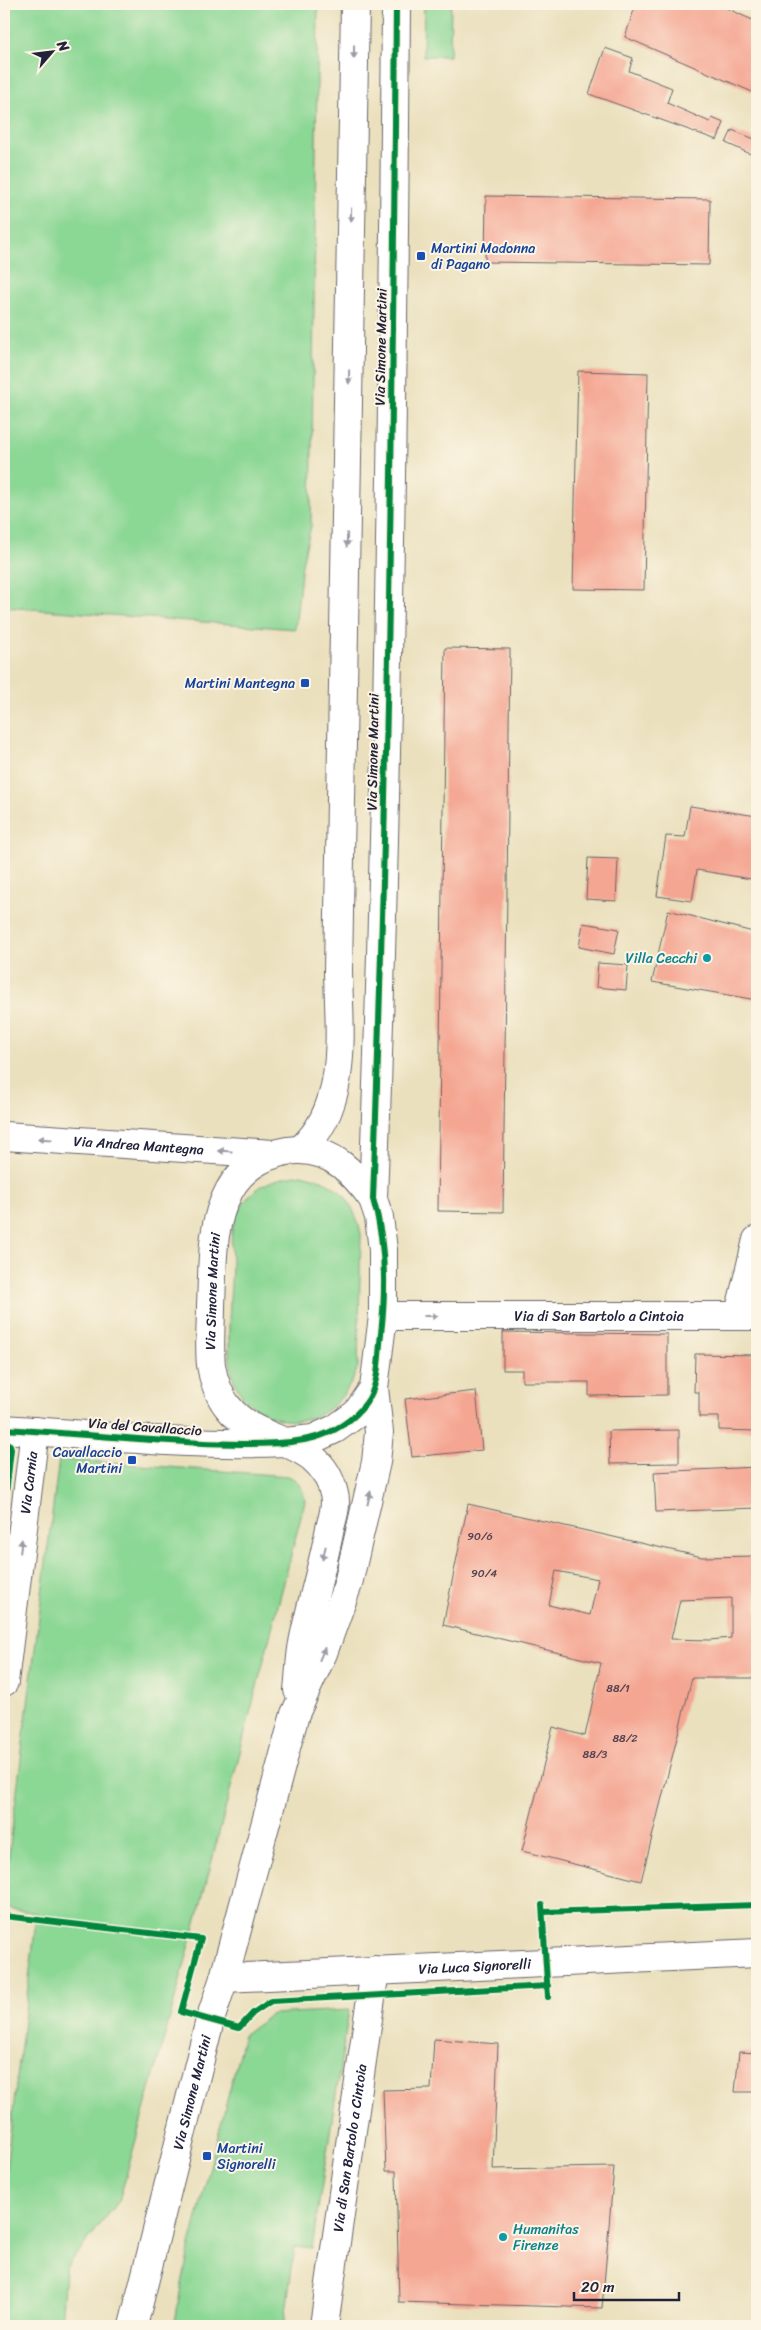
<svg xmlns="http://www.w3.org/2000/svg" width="761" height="2330" font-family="Sriracha,sans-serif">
  <rect width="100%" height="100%" fill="#fcf5e5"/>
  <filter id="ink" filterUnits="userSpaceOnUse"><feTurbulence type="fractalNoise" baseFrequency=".02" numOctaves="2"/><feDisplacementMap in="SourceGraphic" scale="10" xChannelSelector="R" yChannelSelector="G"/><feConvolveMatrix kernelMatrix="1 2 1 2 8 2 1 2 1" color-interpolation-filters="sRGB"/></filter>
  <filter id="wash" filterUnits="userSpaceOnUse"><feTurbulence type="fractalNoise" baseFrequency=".0096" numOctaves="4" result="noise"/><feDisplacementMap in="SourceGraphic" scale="20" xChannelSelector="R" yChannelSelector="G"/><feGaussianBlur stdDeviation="1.12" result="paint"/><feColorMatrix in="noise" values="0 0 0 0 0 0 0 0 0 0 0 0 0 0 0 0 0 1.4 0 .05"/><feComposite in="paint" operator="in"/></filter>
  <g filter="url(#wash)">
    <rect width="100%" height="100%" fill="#eae0bd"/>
    <path fill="#8bd794" stroke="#567c68" d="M4 4H318L311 526 302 564 295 629 4 607Z
      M424 4H451L450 56H423Z
      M301 1174C338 1182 352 1197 361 1234L358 1366C346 1406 308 1433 268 1415 258 1411 247 1404 241 1394 238 1390 234 1383 233 1377 225 1350 231 1294 232 1263 232 1252 230 1237 233 1226 235 1215 245 1200 252 1193 265 1181 284 1177 301 1174Z
      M59 1459 288 1476C299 1480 304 1490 305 1501L194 1930 119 2201 65 2269 61 2326H4V2185L37 1913 4 1908V1893Z
      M349 2010 312 2248 295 2246 284 2326H173L191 2241 244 2034 272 2014Z"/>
    <g id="blocks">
      <path fill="#f4a692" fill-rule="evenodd" d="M636 4H717L757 22V94L625 37Z
        M605 48 633 58 629 71 672 88 667 103 710 122 712 118 724 123 717 140 589 94Z
        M732 130 757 140V157L726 143Z
        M486 196 710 199 709 265 485 262Z
        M578 371 648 373 644 590 573 589Z
        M445 648 510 649 503 1212 438 1211Z
        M690 806 757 816V880L697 870 692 901 657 896 666 836 685 837Z
        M588 858 618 859 616 901 586 899Z
        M668 910 757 933V1000L652 982Z
        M583 923 619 929 614 954 579 947Z
        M598 963 628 965 626 990 596 987Z
        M503 1332 667 1334V1395L589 1396V1382H522V1370H503Z
        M695 1354 757 1355V1431L719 1430V1417H699V1392H694Z
        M476 1391 482 1450 412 1457 405 1399Z
        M679 1430V1463L610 1464 609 1431Z
        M757 1467V1508L656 1512 654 1472Z
        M468 1504 702 1557 757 1556V1678H692L641 1881 522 1851 553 1727 585 1736 601 1663 443 1625ZM556 1571 598 1579 590 1615 549 1605ZM731 1598V1638L709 1640 671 1639 680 1600Z
        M434 2039 498 2044 493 2169 614 2167 602 2308 399 2302 396 2171H386L383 2090 431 2089Z
        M739 2052 757 2053V2092H735Z"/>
    </g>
  </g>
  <g filter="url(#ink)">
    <use href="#blocks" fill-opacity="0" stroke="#686468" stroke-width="1"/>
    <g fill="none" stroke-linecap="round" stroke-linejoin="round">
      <g stroke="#686468" stroke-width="30">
        <g id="street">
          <path id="s1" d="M4 1136 273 1154"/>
          <path d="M739 1314 757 1240"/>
          <path id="s2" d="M383 1316H757"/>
          <path d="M4 1429C98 1435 190 1447 285 1442"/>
          <path id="s3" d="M4 1682 35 1431"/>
          <path id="s4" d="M224 1978 757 1953"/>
          <path id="s5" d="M324 2326 375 1970"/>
        </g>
      </g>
      <g stroke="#686468" stroke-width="30">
        <g id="secondary">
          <path d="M300 1150C350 1107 339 1030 338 971L355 4"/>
          <path d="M285 1442 313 1439 335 1429 356 1414 374 1388 383 1316V1250L379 1217 373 1199C388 800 393 402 396 4"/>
          <path id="s6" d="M298 1690C300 1673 300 1655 304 1638 312 1601 323 1565 330 1528 333 1517 337 1505 334 1494 321 1435 259 1447 228 1407 219 1396 213 1379 211 1365 209 1346 211 1325 211 1305 213 1267 210 1226 229 1191 242 1166 270 1151 297 1150 332 1149 354 1173 373 1199"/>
          <path id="s7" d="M133 2326 210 2020 224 1978 295 1714 323 1653 348 1584 376 1462 379 1432 374 1388"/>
        </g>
      </g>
      <use href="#street" stroke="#fff" stroke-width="28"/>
      <use href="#secondary" stroke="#fff" stroke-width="28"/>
      <g stroke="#fcf5e5" stroke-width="9">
        <path id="cycleway" d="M4 1429C71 1433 137 1440 204 1443 236 1444 283 1446 313 1438 333 1433 354 1420 366 1403 380 1384 378 1356 381 1334 386 1289 386 1241 373 1199 388 800 393 402 396 4
          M4 1445H10L11 1449 4 1512
          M542 1905 548 1997
          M543 1912 757 1905
          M4 1916 201 1939 181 2012 239 2028 253 2013 271 2001 548 1986"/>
      </g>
      <use href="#cycleway" stroke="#00873e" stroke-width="6"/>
    </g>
    <defs><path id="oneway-solid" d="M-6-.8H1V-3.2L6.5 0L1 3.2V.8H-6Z" transform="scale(1.25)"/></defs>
    <g fill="#9c9ca7">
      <use href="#oneway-solid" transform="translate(354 52) rotate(91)"/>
      <use href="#oneway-solid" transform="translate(351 215) rotate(91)"/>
      <use href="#oneway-solid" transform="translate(349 377) rotate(91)"/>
      <use href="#oneway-solid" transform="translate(347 540) rotate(91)"/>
      <use href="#oneway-solid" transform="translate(45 1139) rotate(-176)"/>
      <use href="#oneway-solid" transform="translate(225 1151) rotate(-177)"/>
      <use href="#oneway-solid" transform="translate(431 1316)"/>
      <use href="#oneway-solid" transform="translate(369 1498) rotate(-77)"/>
      <use href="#oneway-solid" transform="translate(21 1546) rotate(-83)"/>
      <use href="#oneway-solid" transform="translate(324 1553) rotate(104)"/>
      <use href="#oneway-solid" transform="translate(322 1654) rotate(-67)"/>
    </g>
  </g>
  <g fill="#1a4fb4" stroke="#fcf5e5" stroke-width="2">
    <rect x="416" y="251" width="10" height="10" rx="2.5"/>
    <rect x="300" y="678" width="10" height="10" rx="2.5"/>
    <rect x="127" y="1455" width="10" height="10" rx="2.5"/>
    <rect x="202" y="2151" width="10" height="10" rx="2.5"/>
  </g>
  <g fill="#0f9aa8" stroke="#fcf5e5" stroke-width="2">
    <circle cx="707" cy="958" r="5"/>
    <circle cx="503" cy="2237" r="5"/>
  </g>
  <g text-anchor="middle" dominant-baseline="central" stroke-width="4" stroke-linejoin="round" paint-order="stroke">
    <g font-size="11" fill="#564351">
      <text x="480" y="1536">90/6</text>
      <text x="484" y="1573">90/4</text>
      <text x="618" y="1688">88/1</text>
      <text x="625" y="1738">88/2</text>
      <text x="595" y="1754">88/3</text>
    </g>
    <g font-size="14" fill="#164399" stroke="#fcf5e5" text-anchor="start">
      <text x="431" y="248">Martini Madonna<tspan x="431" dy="16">di Pagano</tspan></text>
      <text x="295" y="683" text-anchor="end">Martini Mantegna</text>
      <text x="122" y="1452" text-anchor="end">Cavallaccio<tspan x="122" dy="16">Martini</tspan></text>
      <text x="217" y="2148">Martini<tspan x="217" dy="16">Signorelli</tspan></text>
    </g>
    <g font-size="14" fill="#22223b" stroke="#fcf5e5">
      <text transform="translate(381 347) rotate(-89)">Via Simone Martini</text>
      <text transform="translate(373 752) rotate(-89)">Via Simone Martini</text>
      <text stroke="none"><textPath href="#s1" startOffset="135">Via Andrea Mantegna</textPath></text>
      <text stroke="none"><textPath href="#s6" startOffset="462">Via Simone Martini</textPath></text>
      <text stroke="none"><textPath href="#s2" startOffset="216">Via di San Bartolo a Cintoia</textPath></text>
      <text transform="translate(145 1427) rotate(4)">Via del Cavallaccio</text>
      <text stroke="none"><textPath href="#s3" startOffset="201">Via Carnia</textPath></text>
      <text stroke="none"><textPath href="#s4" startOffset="251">Via Luca Signorelli</textPath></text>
      <text stroke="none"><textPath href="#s7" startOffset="241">Via Simone Martini</textPath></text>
      <text stroke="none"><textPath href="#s5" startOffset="180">Via di San Bartolo a Cintoia</textPath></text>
    </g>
    <g font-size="14" fill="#0d838f" stroke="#fcf5e5" text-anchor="end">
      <text x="697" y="958">Villa Cecchi</text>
      <text x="513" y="2229" text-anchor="start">Humanitas<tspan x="513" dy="16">Firenze</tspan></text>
    </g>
  </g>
  <rect width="761" height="2330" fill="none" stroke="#fcf5e5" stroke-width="20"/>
  <g transform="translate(52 52) rotate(62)" stroke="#fcf5e5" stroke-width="4" paint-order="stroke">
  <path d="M0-4L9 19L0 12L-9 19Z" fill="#22223b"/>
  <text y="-8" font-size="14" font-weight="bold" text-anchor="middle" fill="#22223b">N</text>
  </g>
  <path d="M574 2292v8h105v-8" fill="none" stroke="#22223b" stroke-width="2.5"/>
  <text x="581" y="2292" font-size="15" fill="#22223b" stroke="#fcf5e5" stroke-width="4" paint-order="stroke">20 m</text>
</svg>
